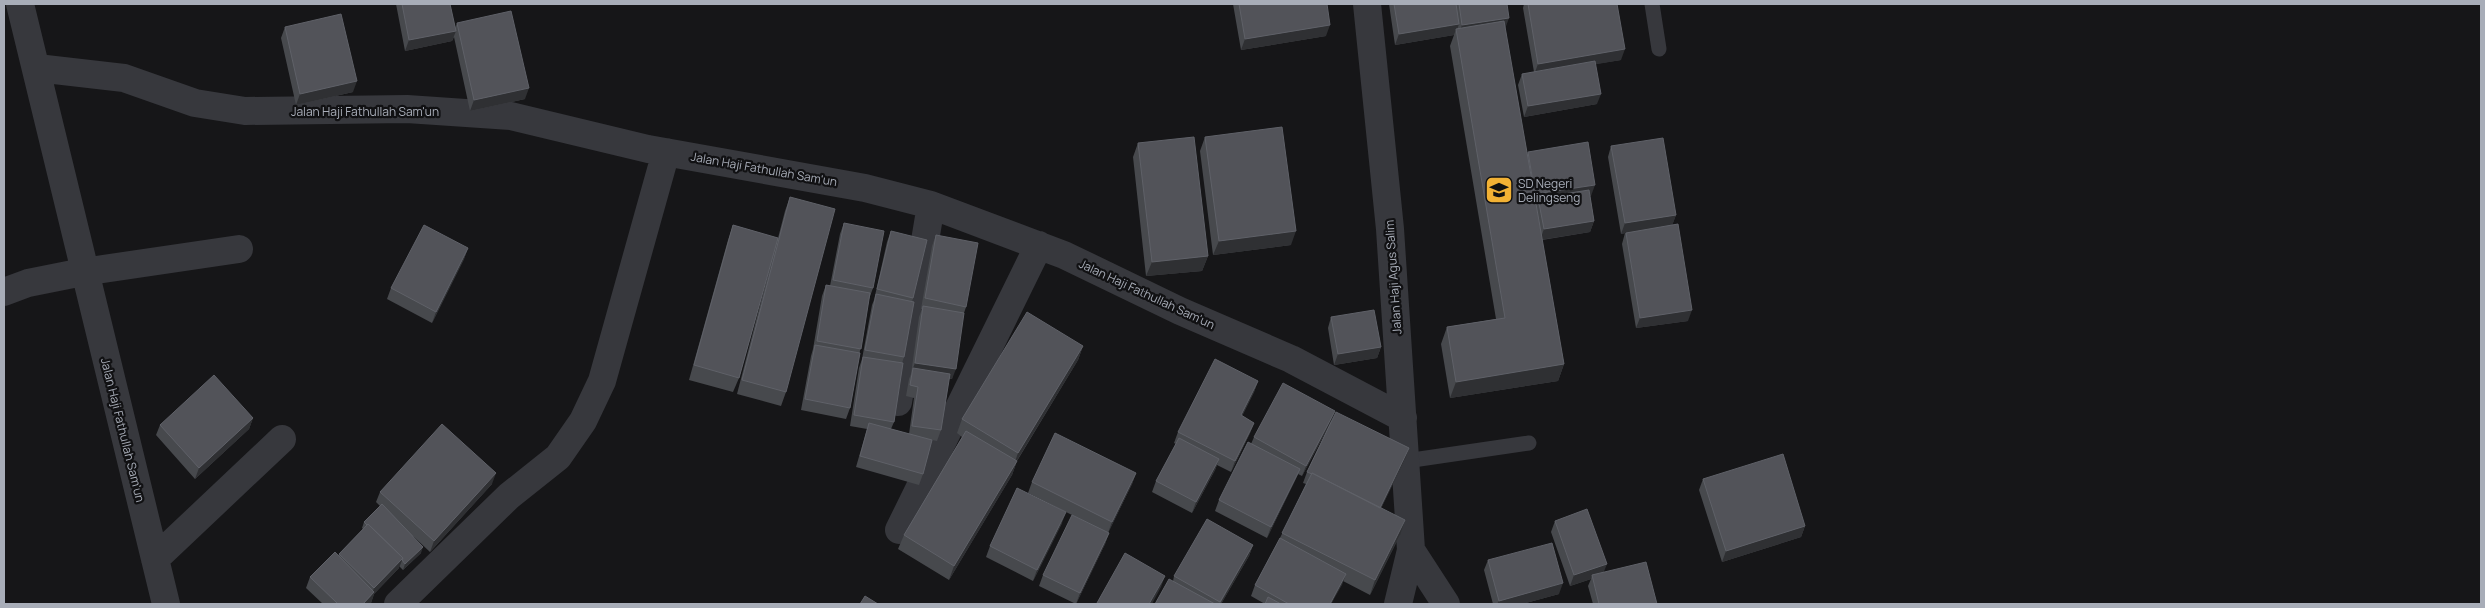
<svg xmlns="http://www.w3.org/2000/svg" width="2485" height="608" font-family="Manrope,sans-serif">
  <rect width="100%" height="100%" fill="#161618"/>
  <g fill="none" stroke-linecap="round" stroke-linejoin="round">
    <path stroke="#37383d" stroke-width="15" d="M1652 4 1659 49
      M1406 461 1529 443"/>
    <path stroke="#37383d" stroke-width="28" d="M20 4 166 604
      M1367 4 1390 229 1411 550 1398 604
      M37 68 124 78 195 103 245 111 407 109 511 116 648 149 865 188 931 205 1064 255 1180 311 1291 359 1403 418
      M4 292 28 283 83 272 239 249
      M898 402 931 205
      M899 530 1039 245
      M1411 550 1446 604
      M155 559 282 439
      M398 604 509 496 558 457 583 421 602 381 666 152"/>
  </g>
  <path fill="#47494d" d="M396 4H450L455 28 457 23 525 99 470 111 454 37 452 41 405 51Z
    M1233 4H1327L1326 36 1241 50Z
    M1389 4H1507L1505 29 1527 155 1528 152 1591 196H1590L1594 221 1590 232 1542 240 1564 364 1558 381 1450 398 1441 344 1447 327 1496 319 1450 46 1454 35 1395 45Z
    M1524 4H1617L1621 60 1595 64 1597 104 1524 117 1518 85 1522 74 1534 72 1523 8Z
    M285 27 353 92 296 105 281 38Z
    M1205 137 1291 245 1213 255 1200 151Z
    M1138 143 1208 256 1202 271 1146 276 1133 157Z
    M1611 146 1676 215 1672 225 1688 321 1636 328 1622 244 1625 233 1621 234 1608 157Z
    M790 197 786 392 781 406 737 394 772 259 739 378 733 392 689 380 728 240 733 225 778 238 785 211Z
    M844 223 873 288 869 299 850 408 846 419 801 410 811 356 813 349 822 296 826 285 830 286 840 234Z
    M891 231 913 298 912 302 904 357 902 363 894 422 891 429 909 434 914 398 906 396 909 379 911 374 919 317 922 309H921L932 246 936 235 966 307 964 313 952 379H949L941 430 937 441 932 440 923 474 919 485 856 467 867 429 850 426 859 368 862 359 872 305 874 300 887 242Z
    M468 248 464 259 432 323 387 299 391 288Z
    M1331 317 1381 347 1377 358 1334 365 1328 328Z
    M1083 346 1078 360 1017 461 1012 475 949 580 898 549 904 535 962 437 957 433 962 419Z
    M1258 381 1254 392 1242 416 1254 423 1250 433 1231 472 1217 465 1215 470 1192 513 1152 492 1156 481 1176 444 1174 443 1178 432Z
    M253 418 249 429 195 479 156 435 160 425Z
    M1331 421 1405 459 1381 508 1400 535 1370 595 1343 581 1331 604H1265L1251 596 1255 585 1280 538 1306 484 1303 483 1307 472 1331 422 1302 476 1298 474 1267 538 1215 511 1219 500 1251 444 1254 437Z
    M1136 473 1132 484 1108 533 1028 493 1032 482Z
    M1703 479 1805 526 1801 537 1722 562 1699 490Z
    M492 484 430 552 413 536 421 553 403 570 399 566V568L374 594 371 603 369 604H323L306 588 310 577 338 556 339 554 363 529 362 528 364 522 380 506 376 502 380 492Z
    M1555 521 1604 572 1657 604H1593L1588 586 1591 579 1570 586 1551 532Z
    M1062 523 1033 581 986 557 990 546Z
    M1109 533 1105 544 1076 604 1039 586 1043 575Z
    M1253 545 1249 556 1221 604H1155L1173 581 1174 576Z
    M1488 560 1559 594 1522 604H1493L1484 570Z"/>
  <path fill="#2f3033" d="M1509 18 1505 29 1458 36 1462 25Z
    M1459 24 1456 33V29L1454 35 1395 45 1399 34Z
    M1330 25 1326 36 1241 50 1245 39Z
    M456 31 452 41 405 51 409 40Z
    M1625 49 1621 60 1534 75 1538 64Z
    M357 81 353 92 296 105 300 94Z
    M529 88 525 99 470 111 474 100Z
    M1601 94 1597 104 1524 117 1528 106Z
    M1595 185 1591 196 1539 204 1538 198 1536 204 1531 205 1535 194Z
    M1676 215 1672 226 1621 234 1625 223Z
    M1594 221 1590 232 1540 240 1544 229Z
    M1296 231 1291 245 1213 255 1219 241Z
    M468 248 464 259 432 323 436 312Z
    M1208 256 1202 271 1146 276 1152 262Z
    M1692 310 1688 321 1636 328 1640 318Z
    M1083 346 1078 360 1013 467 1018 453Z
    M1381 347 1377 358 1334 365 1338 354Z
    M915 363 956 369 952 379 912 374 913 368 911 373Z
    M1564 364 1558 381 1450 398 1456 382Z
    M1258 381 1254 392 1237 426 1241 415Z
    M1335 411 1331 422 1302 476 1306 466Z
    M253 418 249 429 195 479 199 468Z
    M1254 423 1250 433 1231 472 1235 461Z
    M1409 448 1405 459 1376 519 1380 508Z
    M1219 459 1215 470 1192 513 1196 502Z
    M1017 461 1012 475 949 580 954 566Z
    M1300 469 1296 479 1267 538 1271 527Z
    M496 473 492 484 430 552 434 541Z
    M1136 473 1132 484 1108 533 1112 522Z
    M1066 512 1062 523 1033 581 1037 570Z
    M1405 520 1400 535 1370 595 1375 580Z
    M1805 526 1801 537 1722 562 1726 551Z
    M1109 533 1105 544 1076 604 1080 593Z
    M1253 545 1249 556 1221 604H1220Z
    M423 547 421 553 403 570 405 564Z
    M403 558 399 568 374 594 371 603 369 604H363L371 596 374 588Z
    M1607 564 1603 574 1592 575 1591 579 1570 586 1574 575Z
    M1346 574 1342 585 1331 604H1330Z
    M1165 576 1161 587 1152 604H1149Z
    M1563 583 1559 594 1522 604H1497L1499 601Z"/>
  <path fill="#525359" stroke="#5f6168" d="M402 4H450L456 31 409 40Z
    M1239 4H1327L1330 25 1245 39Z
    M1394 4H1456L1459 24 1399 34Z
    M1459 4H1507L1509 18 1462 25Z
    M1528 4H1617L1625 49 1538 64Z
    M511 11 529 88 474 100 457 23Z
    M341 14 357 81 300 94 285 27Z
    M1504 21 1564 364 1456 382 1447 327 1505 318 1456 29Z
    M1595 61 1601 94 1528 106 1522 74Z
    M1282 127 1296 231 1219 241 1205 137Z
    M1194 137 1208 256 1152 262 1138 143Z
    M1663 138 1676 215 1625 223 1611 146Z
    M1588 142 1595 185 1535 194 1528 152Z
    M1589 190 1594 221 1544 229 1538 198Z
    M790 197 835 209 786 392 742 380Z
    M844 223 884 231 873 288 833 280Z
    M1678 224 1692 310 1640 318 1626 233Z
    M424 225 468 248 436 312 391 288Z
    M733 225 778 238 739 378 694 365Z
    M891 231 927 240 913 298 877 289Z
    M936 235 978 243 966 307 925 298Z
    M826 285 870 293 861 349 817 341Z
    M876 294 914 302 904 357 865 350Z
    M923 306 964 313 956 369 915 363Z
    M1374 310 1381 347 1338 354 1331 317Z
    M1027 312 1083 346 1018 453 962 419Z
    M815 345 860 353 850 408 805 399Z
    M863 357 903 363 894 422 854 415Z
    M1215 359 1258 381 1241 415 1254 423 1235 461 1178 432Z
    M913 368 950 374 941 430 912 426 918 387 910 385Z
    M214 375 253 418 199 468 160 425Z
    M1283 383 1335 411 1306 466 1254 437Z
    M1336 412 1409 448 1380 508 1312 473V474L1307 472Z
    M869 423 932 440 923 474 860 456Z
    M442 424 496 473 434 541 380 492Z
    M966 431 1017 461 954 566 904 535Z
    M1055 433 1136 473 1112 522 1032 482Z
    M1179 438 1219 459 1196 502 1156 481Z
    M1248 442 1300 469 1271 527 1219 500Z
    M1783 454 1805 526 1726 551 1703 479Z
    M1312 473 1405 520 1375 580 1282 533Z
    M1017 488 1066 512 1037 570 990 546Z
    M382 504 423 547 405 564 402 560 403 558 368 524 367 525 364 522Z
    M1587 509 1607 564 1574 575 1555 521Z
    M1072 515 1109 533 1080 593 1043 575Z
    M1207 519 1253 545 1220 602 1174 576Z
    M368 524 403 558 374 588 339 554Z
    M1280 538 1346 574 1330 604H1289L1255 585Z
    M1552 543 1563 583 1499 601 1488 560Z
    M335 552 374 592 363 604H338L310 577Z
    M1125 553 1165 576 1149 604H1099L1097 603Z
    M1646 562 1657 604H1599L1592 575Z
    M1169 579 1215 604H1155Z
    M865 596 878 604H860Z
    M1268 597 1281 604H1265Z"/>
  <defs>
    <g id="school-square" transform="scale(1.4375)"><rect x="-9" y="-9" width="18" height="18" rx="4" fill="#f2b134" stroke="#111113"/><path d="M0-5L7-2L0 1L-7-2ZM-4 1L0 2.5L4 1V4Q0 6-4 4Z" fill="#111"/></g>
  </defs>
  <g fill-rule="evenodd">
    <use href="#school-square" x="1499" y="190"/>
  </g>
  <g text-anchor="middle" dominant-baseline="central" stroke-width="4.5" stroke-linejoin="round" paint-order="stroke">
    <g font-size="12" fill="#a8adb8" stroke="#111113">
      <text x="365" y="111">Jalan Haji Fathullah Sam'un</text>
      <text transform="translate(764 169) rotate(10)">Jalan Haji Fathullah Sam'un</text>
      <text transform="translate(1393 277) rotate(-94)">Jalan Haji Agus Salim</text>
      <text transform="translate(1147 294) rotate(25)">Jalan Haji Fathullah Sam'un</text>
      <text transform="translate(123 430) rotate(76)">Jalan Haji Fathullah Sam'un</text>
    </g>
    <g font-size="12" fill="#a8adb8" stroke="#111113" text-anchor="start">
      <text x="1518" y="183">SD Negeri<tspan x="1518" dy="14">Delingseng</tspan></text>
    </g>
  </g>
  <rect width="2485" height="608" fill="none" stroke="#a8adb8" stroke-width="10"/>
</svg>
